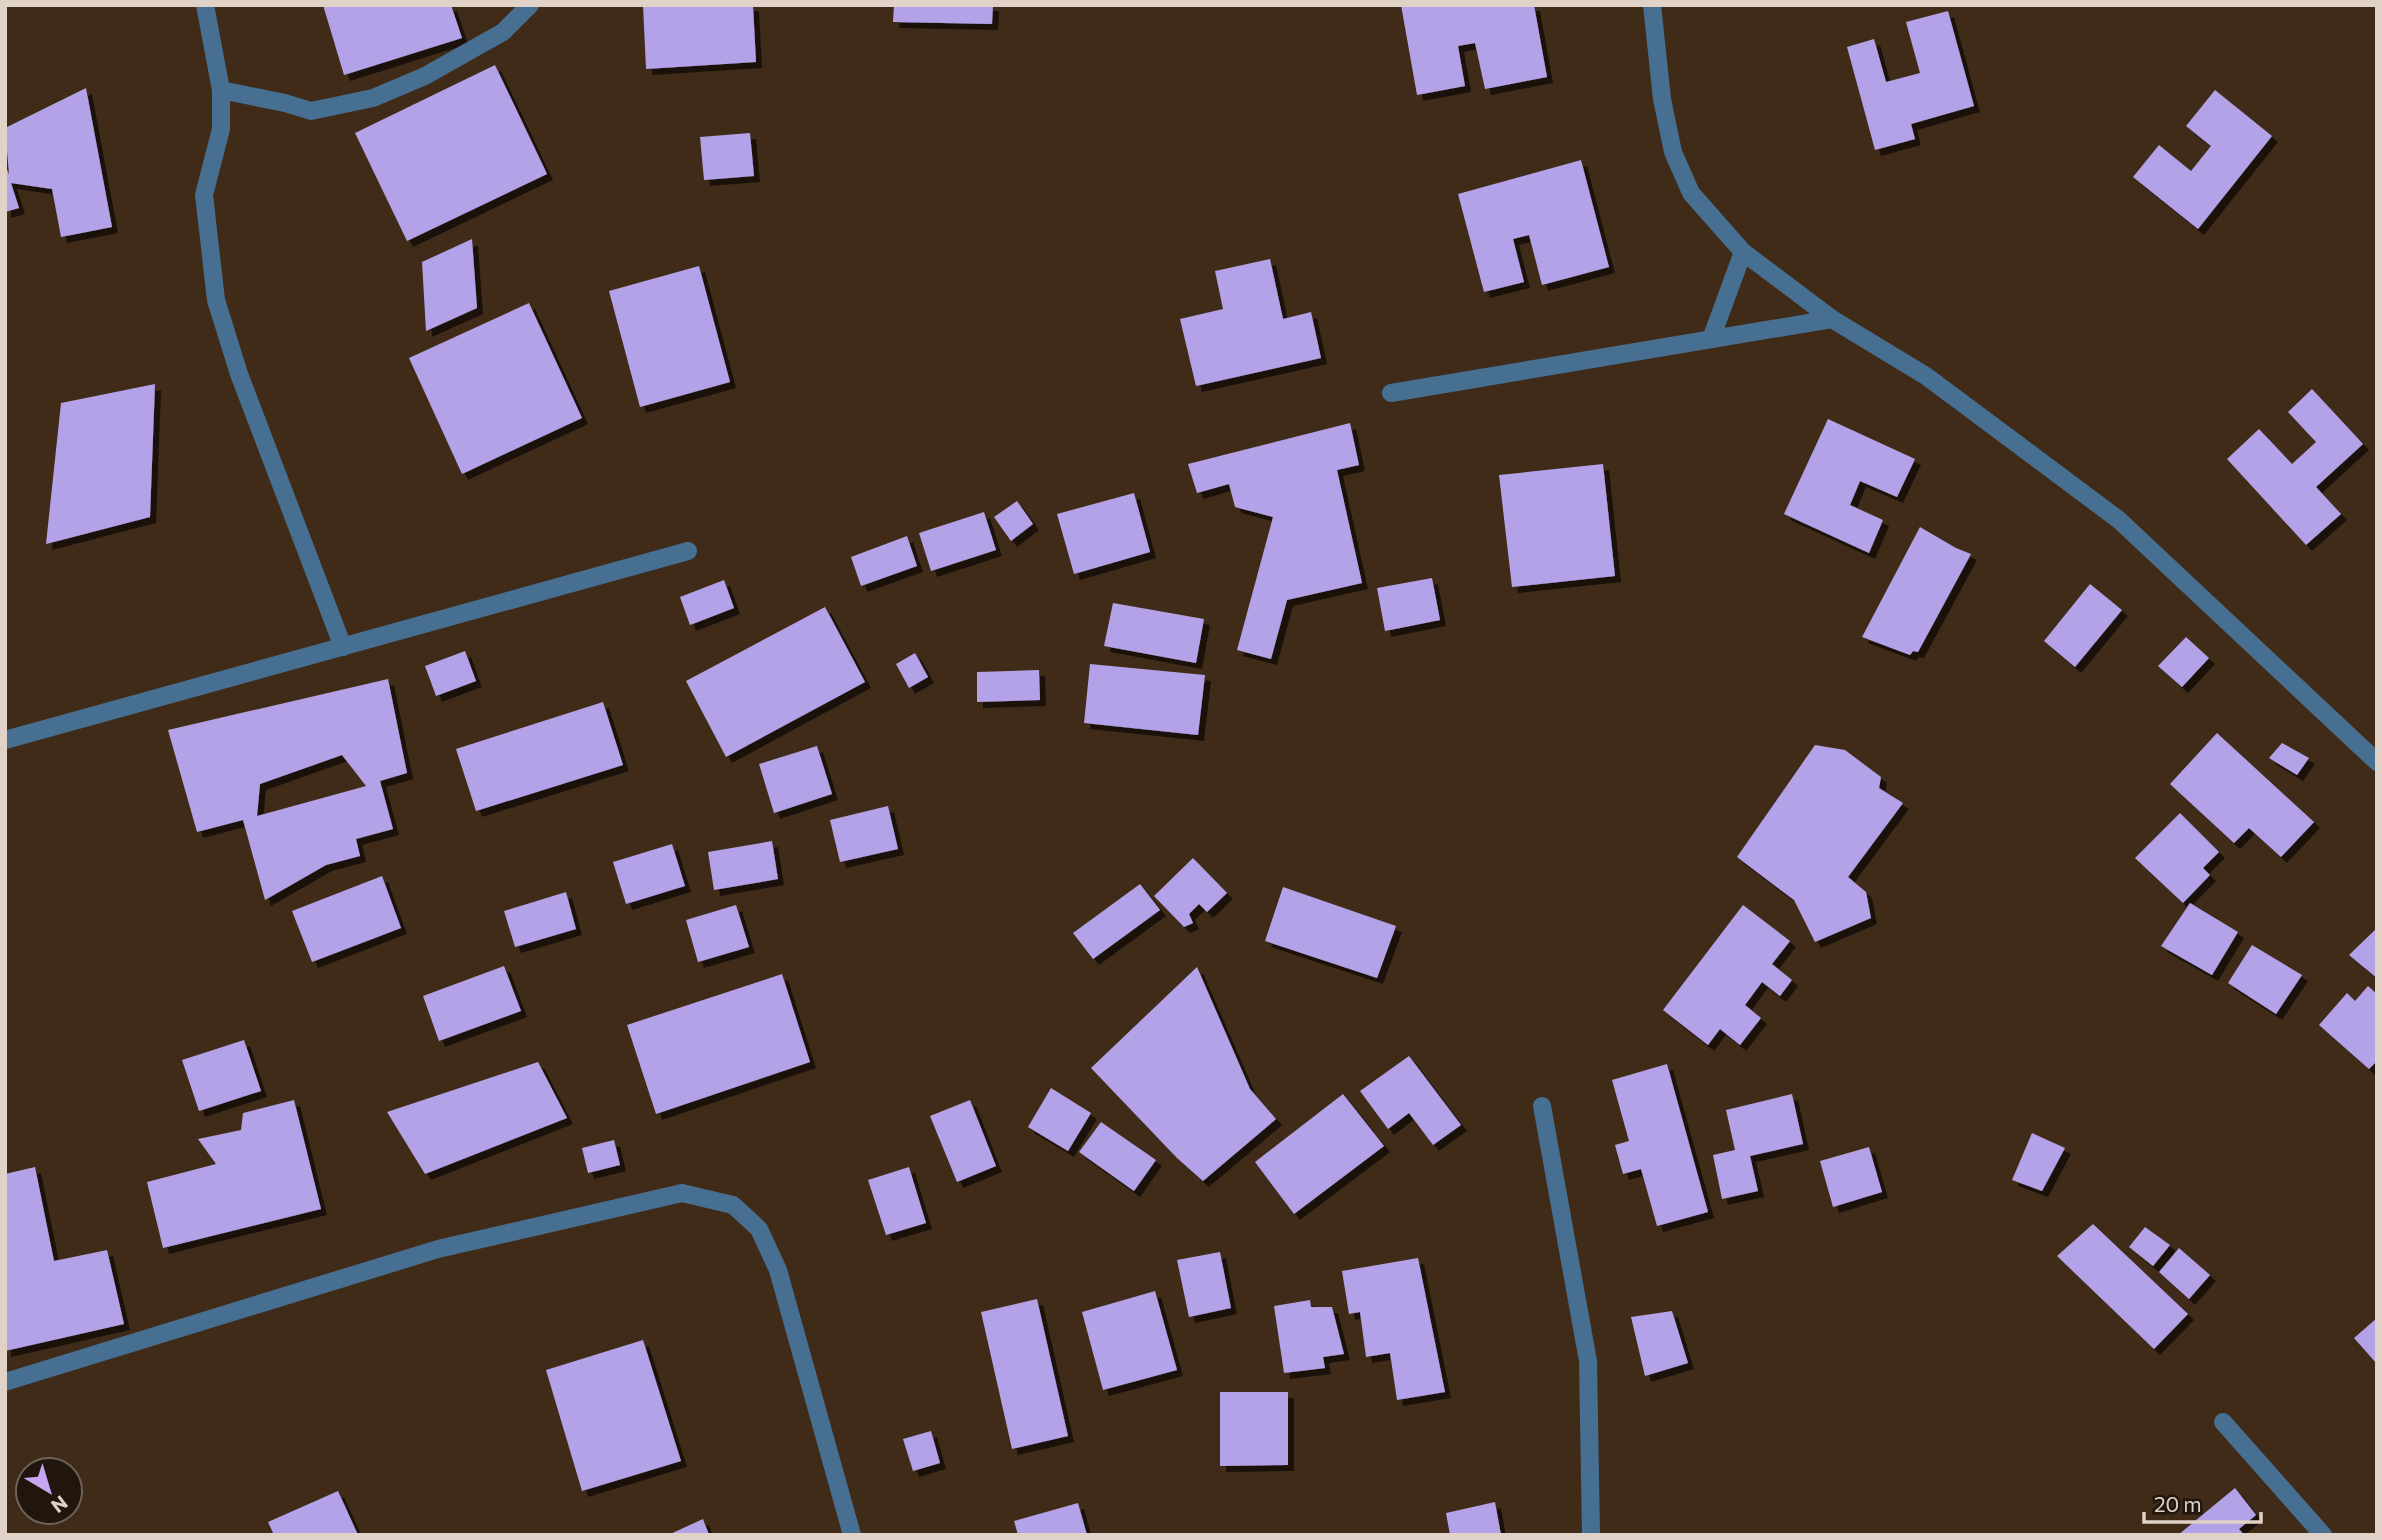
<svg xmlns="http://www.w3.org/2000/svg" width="2382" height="1540" font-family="Commissioner,sans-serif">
  <defs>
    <filter id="shadow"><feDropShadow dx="6" dy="6" stdDeviation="0" flood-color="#0009"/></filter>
  </defs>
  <rect width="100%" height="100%" fill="#402b18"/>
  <path fill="#b3a2e7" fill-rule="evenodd" filter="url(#shadow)" d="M323 5H451L462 38 344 75Z
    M643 5H753L756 62 646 69Z
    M894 5H993L992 24 893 22Z
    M1401 5H1534L1547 77 1485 89 1475 43 1458 46 1465 86 1417 95Z
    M1948 11 1974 106 1911 124 1915 139 1875 150 1847 47 1874 39 1886 82 1920 73 1906 22Z
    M495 65 547 174 407 241 355 133Z
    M86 88 112 227 61 237 52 189 11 183 19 208 5 212V165L9 174 5 128Z
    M2215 90 2272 136 2198 229 2133 177 2159 145 2191 171 2211 146 2186 126Z
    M750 133 754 176 704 180 700 137Z
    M1581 160 1609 267 1542 285 1529 235 1513 239 1524 282 1484 292 1458 194Z
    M472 239 477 308 426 331 422 262Z
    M1270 259 1283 319 1311 312 1321 358 1196 386 1180 319 1223 309 1215 271Z
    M699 266 730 382 640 407 609 291Z
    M529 303 582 418 462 474 409 358Z
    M155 384 150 517 46 544 61 403Z
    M2312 389 2363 444 2316 487 2341 514 2306 545 2227 459 2259 429 2292 464 2316 442 2288 412Z
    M1828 419 1915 459 1897 497 1860 481 1850 505 1883 520 1869 553 1784 514Z
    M1350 423 1359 465 1337 470 1362 583 1287 600 1271 659 1237 650 1273 517 1235 507 1229 484 1197 493 1188 464Z
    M1603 464 1615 576 1512 587 1499 475Z
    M1134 493 1150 552 1074 574 1057 514Z
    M1017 501 1033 524 1011 541 994 517Z
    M984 512 996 550 931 571 919 533Z
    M1920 527 1956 548 1971 554 1918 652 1913 651 1910 655 1862 637Z
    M907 536 917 566 861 586 851 557Z
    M1432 578 1440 620 1385 631 1377 588Z
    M724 580 734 608 690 625 680 597Z
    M2090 584 2122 610 2075 667 2044 641Z
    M1113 603 1204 619 1196 663 1104 646Z
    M825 607 865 682 726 757 686 681Z
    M2186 637 2209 658 2182 687 2158 666Z
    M465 651 476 681 436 696 425 666Z
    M915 653 928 677 909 688 896 664Z
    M1090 664 1205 675 1198 735 1084 723Z
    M1039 670 1040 700 977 702V672Z
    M388 679 407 773 380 781 393 829 356 839 360 856 326 865 265 900 243 820 197 832 168 730ZM342 755 366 786 257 816 260 784Z
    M603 702 623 765 476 811 456 749Z
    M2217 733 2314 822 2281 857 2249 828 2234 843 2170 784Z
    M2282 743 2309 758 2297 775 2269 758Z
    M1815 745 1845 750 1881 777 1879 788 1903 803 1848 877 1866 892 1871 918 1815 942 1794 900 1737 857Z
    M817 746 832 794 774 813 759 764Z
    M888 806 898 849 840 862 830 820Z
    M2180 813 2219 852 2203 868 2210 875 2183 903 2135 858Z
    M772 841 778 879 714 890 708 852Z
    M672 844 685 886 626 904 613 862Z
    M1193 858 1227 893 1207 912 1199 904 1189 914 1193 923 1184 927 1154 896Z
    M382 876 401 928 312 962 292 911Z
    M1140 884 1160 910 1093 959 1073 933Z
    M1283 887 1396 926 1377 978 1265 941Z
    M566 892 576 929 515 947 504 911Z
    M2190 903 2238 932 2212 975 2161 946Z
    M736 905 749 947 698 962 686 920Z
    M1743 905 1790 941 1772 964 1792 980 1780 996 1762 982 1745 1005 1761 1018 1740 1045 1720 1029 1708 1045 1663 1010Z
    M2377 928V978L2349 955Z
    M2252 945 2302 975 2276 1014 2228 983Z
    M504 966 521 1011 439 1041 423 996Z
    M1197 967 1250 1089 1276 1119 1203 1181 1177 1158 1091 1068Z
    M782 974 810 1062 656 1114 627 1025Z
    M2368 986 2377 994V1061L2369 1069 2319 1025 2347 993 2355 1001Z
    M244 1040 261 1091 199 1111 182 1060Z
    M1409 1056 1461 1125 1433 1145 1409 1113 1388 1129 1360 1091Z
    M538 1062 567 1118 425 1174 387 1112Z
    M1667 1064 1708 1212 1657 1226 1641 1169 1623 1174 1615 1145 1629 1141 1612 1080Z
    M1051 1088 1091 1113 1068 1151 1028 1127Z
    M1343 1094 1384 1146 1294 1214 1255 1162Z
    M1792 1094 1803 1144 1750 1156 1758 1191 1722 1199 1713 1155 1735 1150 1726 1110Z
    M294 1100 321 1209 163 1248 147 1182 216 1164 198 1139 241 1130 243 1113Z
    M970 1100 996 1166 957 1182 930 1116Z
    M1101 1122 1156 1160 1134 1191 1079 1152Z
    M2032 1133 2065 1148 2042 1191 2012 1180Z
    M614 1140 620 1165 588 1173 582 1148Z
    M1869 1147 1882 1192 1833 1207 1820 1161Z
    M35 1167 54 1261 107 1250 124 1324 5 1351V1174Z
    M909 1167 926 1223 886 1235 868 1180Z
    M2093 1224 2188 1314 2154 1349 2057 1256Z
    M2145 1227 2170 1245 2153 1266 2129 1247Z
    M2179 1248 2210 1275 2189 1299 2159 1272Z
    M1220 1252 1231 1308 1189 1317 1177 1260Z
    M1418 1258 1445 1392 1397 1400 1390 1353 1366 1357 1360 1312 1349 1314 1342 1271Z
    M1155 1291 1177 1370 1103 1390 1082 1312Z
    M1037 1299 1068 1436 1012 1449 981 1312Z
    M1310 1300 1311 1307H1332L1344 1354 1323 1357 1325 1368 1284 1373 1274 1306Z
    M1672 1311 1688 1363 1645 1376 1631 1317Z
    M2377 1318V1364L2354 1338Z
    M643 1340 681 1461 582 1491 546 1370Z
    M1220 1392H1288V1465L1220 1466Z
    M931 1431 940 1463 913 1471 903 1439Z
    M2235 1488 2256 1515 2239 1529 2244 1535H2178Z
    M338 1491 358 1535H274L268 1522Z
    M1495 1502 1501 1535H1450L1446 1513Z
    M1078 1503 1087 1535H1018L1014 1521Z
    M703 1519 709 1535H668Z"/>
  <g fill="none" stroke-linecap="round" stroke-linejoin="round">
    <path stroke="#476f92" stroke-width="18" d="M205 5 221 90 285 103 311 111 373 98 425 76 503 32 530 5
      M1652 5 1662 99 1673 152 1691 193 1743 252 1832 319 1926 376 2119 520 2377 762
      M221 90V129L204 195 216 300 239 374 343 647
      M1711 339 1743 252
      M1391 393 1832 319
      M5 740 688 551
      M1542 1106 1588 1361 1591 1535
      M5 1382 438 1249 682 1193 733 1205 759 1229 778 1270 852 1535
      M2223 1422 2323 1535"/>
  </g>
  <rect width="2382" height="1540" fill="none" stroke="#e0d2c7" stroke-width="14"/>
  <g transform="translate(49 1491) rotate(142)"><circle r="33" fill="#20160e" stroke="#6d6158" stroke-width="2"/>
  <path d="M0-5L12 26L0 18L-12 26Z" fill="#c7a6ef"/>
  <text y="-10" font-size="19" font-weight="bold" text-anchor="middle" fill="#e0d2c7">N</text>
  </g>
  <path d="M2144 1512v10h117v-10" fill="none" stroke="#e0d2c7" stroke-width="3.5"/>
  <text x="2154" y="1512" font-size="21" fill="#e0d2c7" stroke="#20160e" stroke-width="5" paint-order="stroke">20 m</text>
</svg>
